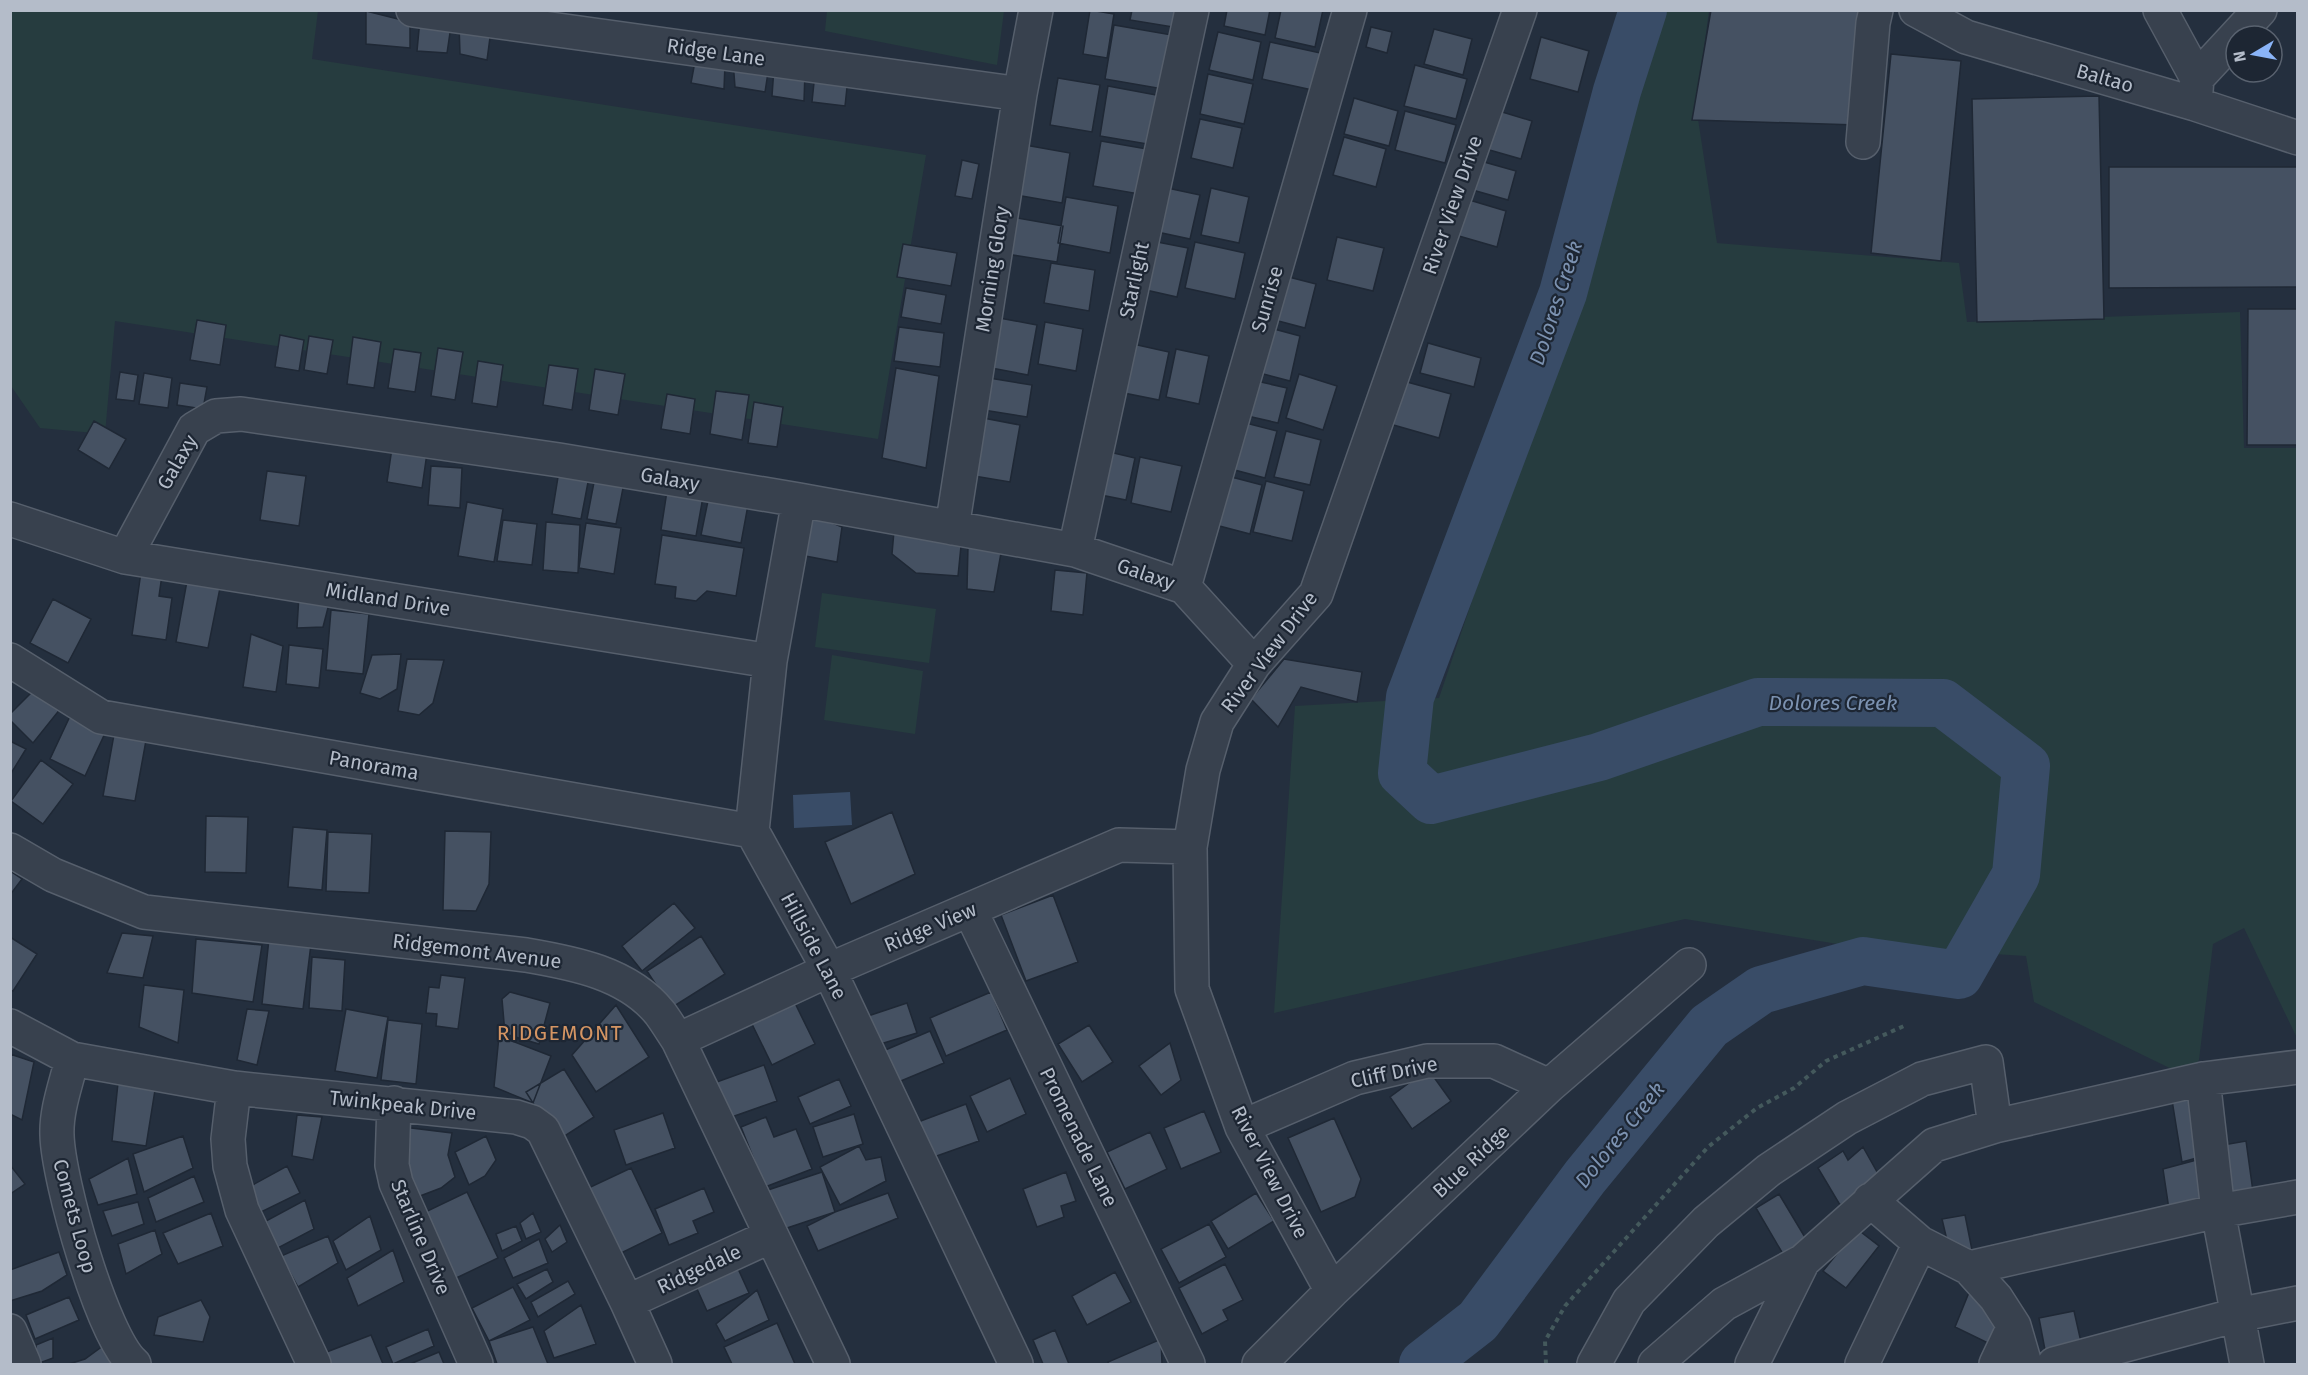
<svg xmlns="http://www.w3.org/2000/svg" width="2308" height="1375" font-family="'Fira Sans',sans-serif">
  <rect width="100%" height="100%" fill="#242f3e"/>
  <path fill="#263c3f" d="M10 11H318L312 59 926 155 878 439 115 321 105 434 40 428 11 386Z
    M827 11H1004L997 65 825 31Z
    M1657 11H1709L1696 106 1717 243 1959 263 1967 322 2240 312 2244 448H2297V1038L2244 928 2213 944 2199 1060 2186 1076 2034 1002 2026 956 1993 954 1948 962 1685 919 1274 1013 1295 706 1439 698 1622 159Z
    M822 593 936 609 929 663 815 647Z
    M832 655 923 671 915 734 824 720Z"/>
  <path fill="#394c67" d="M850 792 852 825 794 828 793 795Z"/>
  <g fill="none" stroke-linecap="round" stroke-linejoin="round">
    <path stroke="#394c67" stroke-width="48" d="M1423 1364 1478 1321 1585 1177 1709 1026 1761 990 1863 961 1959 975 2016 875 2026 766 1943 703 1758 702 1599 757 1431 800 1402 773 1410 697 1563 293 1617 91 1643 10"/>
  </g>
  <path fill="#455162" stroke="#1f2835" stroke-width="1.5" d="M1090 10 1114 14 1107 58 1083 54Z
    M1132 10H1182L1179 28 1130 20Z
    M1227 10H1270L1265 35 1224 26Z
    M1281 10H1323L1315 47 1275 38Z
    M1711 10H1860L1857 125 1692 120Z
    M366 11 410 22V48L366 44Z
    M420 19 451 26 447 53 417 51Z
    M459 24 491 30 487 60 460 54Z
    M1114 25 1172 35 1163 89 1105 79Z
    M1371 27 1392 32 1387 53 1366 47Z
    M1434 29 1472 39 1463 75 1424 64Z
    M1218 32 1261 42 1253 80 1209 70Z
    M1541 37 1589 51 1578 92 1530 79Z
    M1270 42 1325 54 1317 91 1262 79Z
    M1891 54 1961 61 1941 261 1871 253Z
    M696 56 725 64 724 89 691 83Z
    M733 61 769 66 765 92 735 87Z
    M1415 65 1467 79 1456 119 1404 106Z
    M774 68 805 72 804 101 772 96Z
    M815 73 848 78 845 106 812 102Z
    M1208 74 1253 84 1244 124 1200 114Z
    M1058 78 1100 85 1092 132 1050 125Z
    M1108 86 1167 97 1159 146 1100 136Z
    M2099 96 2104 319 1977 322 1972 99Z
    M1354 98 1398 111 1389 146 1344 134Z
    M1489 108 1532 121 1521 159 1479 147Z
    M1405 111 1456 125 1445 163 1395 150Z
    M1200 119 1242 128 1233 168 1191 158Z
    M1344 137 1386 149 1376 187 1333 175Z
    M1101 141 1147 149 1139 194 1093 186Z
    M1025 145 1070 153 1062 203 1016 195Z
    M962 160 979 164 972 199 955 196Z
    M1477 160 1516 171 1508 200 1469 189Z
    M2109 167H2298V287L2109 288Z
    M1158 186 1200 195 1190 239 1148 230Z
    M1211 188 1249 197 1239 243 1201 235Z
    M1456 196 1506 211 1497 247 1445 232Z
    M1066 197 1118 206 1110 253 1058 243Z
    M1012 217 1063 226 1057 262 1006 254Z
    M1337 237 1384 248 1373 291 1327 280Z
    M1147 240 1188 248 1177 297 1137 288Z
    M1195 242 1245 253 1235 299 1185 288Z
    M903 244 957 253 951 286 897 277Z
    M1051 263 1095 270 1089 311 1044 303Z
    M1277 274 1316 284 1305 328 1263 317Z
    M906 288 946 295 941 324 901 317Z
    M2248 309H2298V445H2247Z
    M994 317 1037 325 1028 375 986 367Z
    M197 320 226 325 220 365 190 360Z
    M1045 322 1083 329 1076 371 1038 364Z
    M1263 326 1300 336 1290 381 1252 371Z
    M899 327 944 333 940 367 894 361Z
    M280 335 304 340 299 371 275 367Z
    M309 336 333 340 327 374 304 370Z
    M353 337 381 342 374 388 347 384Z
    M1124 342 1169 352 1159 400 1114 391Z
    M1428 343 1481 358 1474 387 1420 373Z
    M438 348 463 352 455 400 431 396Z
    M394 349 421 353 415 392 388 388Z
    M1176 349 1209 356 1199 404 1166 397Z
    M478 361 503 365 497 407 472 403Z
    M549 365 578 369 572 410 543 405Z
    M896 368 939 376 926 468 882 458Z
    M595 369 625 374 618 415 589 410Z
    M120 372 138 375 134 401 116 399Z
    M144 373 172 378 168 408 139 404Z
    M1299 374 1337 386 1323 430 1286 418Z
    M983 377 1032 385 1027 417 977 409Z
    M1396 379 1451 394 1439 438 1383 422Z
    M1252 380 1287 388 1278 423 1243 415Z
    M180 383 207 387 203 409 177 405Z
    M716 391 749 395 742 440 710 434Z
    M667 394 695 399 690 434 661 429Z
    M754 402 783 407 777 447 748 443Z
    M978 417 1020 425 1010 482 968 475Z
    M94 421 126 439 109 469 78 450Z
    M1238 421 1277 431 1265 478 1227 468Z
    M1286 431 1321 440 1310 485 1274 477Z
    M392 448 427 453 422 488 387 482Z
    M1101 450 1135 458 1126 500 1091 493Z
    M1140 457 1182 466 1171 512 1131 503Z
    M431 466 462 468 460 508 428 505Z
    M267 471 306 476 299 526 260 520Z
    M559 471 589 477 581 519 552 514Z
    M1220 474 1262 485 1250 534 1208 523Z
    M595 477 624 483 616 524 587 519Z
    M1266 481 1304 491 1292 541 1253 532Z
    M667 491 703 497 696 536 661 530Z
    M709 496 748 505 741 543 701 535Z
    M467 502 503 509 494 562 458 556Z
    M807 512 842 527 837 562 800 555Z
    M503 520 537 524 532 565 497 561Z
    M546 522 580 525 578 573 543 570Z
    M586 523 621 528 614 574 579 568Z
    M894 531 962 536 958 576 916 573 892 554Z
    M662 535 744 548 736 596 707 591 696 601 675 598 676 587 655 584Z
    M968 546 1001 553 994 592 967 589Z
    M1055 570 1087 573 1083 615 1051 611Z
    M141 572 162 575 159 596 172 598 166 640 132 635Z
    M187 581 220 588 208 648 176 642Z
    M299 595 330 600 323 627 297 628Z
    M53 599 91 619 68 663 30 643Z
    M331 610 369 614 363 674 326 670Z
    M251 634 283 646 276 692 243 687Z
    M289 645 323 649 319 688 286 684Z
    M401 654 397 689 380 699 360 693 372 655Z
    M407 659 444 660 433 703 419 715 398 711Z
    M1284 659 1362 672 1357 702 1301 687 1278 727 1251 699Z
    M38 686 65 703 33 743 10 720V714Z
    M72 712 107 729 85 776 50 759Z
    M115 729 147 735 135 801 103 796Z
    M10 741 26 749 10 775Z
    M41 760 73 784 43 824 11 801Z
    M892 812 915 874 851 904 825 842Z
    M206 816 248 817 246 873 205 872Z
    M293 827 327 830 322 890 288 887Z
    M445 831 491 832 489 884 476 911 443 910Z
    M328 832 372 834 369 893 326 891Z
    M10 871 22 879 10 895Z
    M1053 895 1078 962 1026 981 1001 915Z
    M674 903 695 928 642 971 622 946Z
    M122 933 153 936 143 978 107 973Z
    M701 936 725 974 671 1008 647 971Z
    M10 937 37 954 13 991 10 990Z
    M196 939 262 945 253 1002 192 993Z
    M269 939 311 944 303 1009 262 1004Z
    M312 957 345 960 342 1011 309 1008Z
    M441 975 465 978 458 1029 436 1026 437 1014 426 1013 429 987 439 988Z
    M144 985 184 990 178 1043 139 1027Z
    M510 992 550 1003 539 1044 505 1034 502 999Z
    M991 992 1007 1030 946 1056 930 1018Z
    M792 997 815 1044 772 1065 749 1018Z
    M907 1003 917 1033 877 1045 868 1016Z
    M616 1005 649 1057 596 1092 572 1055Z
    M247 1009 269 1011 257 1065 237 1060Z
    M346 1009 388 1017 377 1078 335 1071Z
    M388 1020 422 1024 416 1084 381 1080Z
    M1089 1025 1113 1062 1082 1082 1058 1044Z
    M930 1031 944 1063 896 1083 883 1051Z
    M499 1036 551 1056 533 1103 494 1087Z
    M1170 1043 1181 1080 1161 1095 1139 1066Z
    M10 1054 34 1062 22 1120 10 1114Z
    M764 1065 777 1101 726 1119 714 1083Z
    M564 1069 594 1117 557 1141 526 1092Z
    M1428 1069 1451 1101 1412 1129 1390 1097Z
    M1010 1078 1026 1114 987 1132 970 1096Z
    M839 1079 851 1106 810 1124 798 1097Z
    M118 1083 155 1090 146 1146 112 1141Z
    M2197 1093 2204 1156 2182 1162 2172 1100Z
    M966 1104 979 1141 931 1158 918 1122Z
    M1204 1111 1221 1152 1181 1169 1164 1128Z
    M663 1113 675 1148 626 1165 614 1130Z
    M854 1114 863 1144 823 1157 813 1127Z
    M297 1115 322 1117 313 1160 292 1156Z
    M766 1117 774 1137 796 1129 812 1169 765 1187 741 1127Z
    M1334 1118 1361 1179 1355 1197 1321 1212 1288 1138Z
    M403 1127 452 1133 448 1155 455 1177 441 1188 420 1196 405 1197Z
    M1150 1132 1167 1169 1125 1189 1107 1152Z
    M183 1136 193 1168 144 1192 133 1154Z
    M486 1136 496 1160 485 1176 469 1185 455 1152Z
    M2246 1141 2254 1199 2233 1203 2223 1145Z
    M859 1146 866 1160 881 1157 886 1181 840 1205 820 1167Z
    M1863 1147 1881 1179 1840 1205 1818 1168 1843 1151 1848 1160Z
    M128 1158 137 1194 98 1205 89 1179Z
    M2204 1158 2211 1207 2170 1216 2163 1169Z
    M10 1165 25 1184 10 1194Z
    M287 1166 300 1193 259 1213 249 1187Z
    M631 1168 662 1233 613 1257 582 1191Z
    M822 1172 835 1212 781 1230 768 1190Z
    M1066 1172 1076 1201 1061 1206 1064 1217 1037 1227 1023 1189Z
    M194 1176 204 1202 156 1222 148 1198Z
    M704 1188 714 1212 693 1221 698 1233 669 1245 655 1209Z
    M467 1192 498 1258 450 1281 419 1215Z
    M888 1193 898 1218 818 1251 807 1226 835 1212Z
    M1256 1193 1274 1221 1228 1249 1211 1221Z
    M1779 1194 1806 1239 1783 1254 1756 1208Z
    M305 1200 314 1229 276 1249 266 1221Z
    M138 1202 144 1224 112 1236 103 1211Z
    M211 1213 223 1246 178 1264 163 1233Z
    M533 1213 541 1232 526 1239 520 1223Z
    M1965 1215 1973 1255 1950 1253 1942 1219Z
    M370 1216 381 1250 346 1270 333 1241Z
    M1209 1224 1226 1257 1179 1283 1161 1249Z
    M560 1225 567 1242 552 1252 545 1239Z
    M516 1226 522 1241 502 1251 496 1234Z
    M1857 1229 1879 1246 1846 1288 1823 1271Z
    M155 1230 162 1254 126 1274 118 1244Z
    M328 1236 338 1263 298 1287 281 1256Z
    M539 1239 548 1263 513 1278 504 1258Z
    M393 1250 404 1282 358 1306 347 1278Z
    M730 1251 749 1293 707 1311 688 1269Z
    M59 1252 67 1275 42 1291 10 1301V1270Z
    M1225 1264 1243 1300 1223 1310 1228 1320 1202 1334 1179 1288Z
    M547 1269 553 1282 526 1299 517 1284Z
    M1115 1272 1131 1302 1087 1325 1072 1296Z
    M568 1281 575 1294 538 1317 531 1302Z
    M513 1287 530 1320 489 1341 472 1308Z
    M757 1290 769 1320 725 1341 716 1324Z
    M1970 1290 2000 1326 1990 1344 1955 1327Z
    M69 1297 79 1320 35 1339 26 1315Z
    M201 1300 210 1317 203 1342 154 1335 158 1317Z
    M581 1305 596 1344 554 1358 544 1331Z
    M2074 1311 2081 1342 2045 1350 2039 1318Z
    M777 1323 795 1364H732L724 1347Z
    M533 1327 548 1364H497L489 1341Z
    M428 1329 434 1346 393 1364 386 1347Z
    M1055 1330 1069 1364H1043L1033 1340Z
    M371 1335 383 1364H329L324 1353Z
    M53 1338V1358L37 1364 36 1345Z
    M1161 1339 1162 1364H1109L1108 1362Z
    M107 1343 113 1364H69L85 1359Z
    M439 1352 444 1364H410Z"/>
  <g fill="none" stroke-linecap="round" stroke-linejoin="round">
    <g stroke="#565f6c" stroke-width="36">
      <path id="minor" d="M413 10 1020 94
        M1916 10 1966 37 2195 104 2298 138
        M2160 10 2197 78 2195 104
        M2236 36 2260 10
        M2197 78 2236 36
        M1863 142 1873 23 1876 10
        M799 500 770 661 752 831 829 970 1016 1364
        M10 519 125 557 770 661
        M952 528 1020 94 1036 10
        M1075 550 1192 10
        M125 557 194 429 216 416 241 414 559 460 799 500 1075 550 1184 587 1254 664
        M1184 587 1350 10
        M10 660 101 717 752 831
        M10 850 53 875 144 912 526 955C573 963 628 973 660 1013 666 1021 672 1031 678 1040L833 1364
        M970 910 1188 1364
        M10 1026 72 1059 234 1088 516 1117 532 1122 543 1130 627 1302 655 1364
        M678 1040 829 970 1119 845 1190 847
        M72 1059C66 1084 56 1110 57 1135 58 1179 102 1337 134 1364
        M2203 1079 2218 1211 2247 1364
        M234 1088 228 1139 230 1166 242 1210 314 1364
        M394 1103 392 1165 396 1183 476 1364
        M1242 1127 1355 1078 1427 1061H1494L1549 1086
        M1870 1200 1920 1243 1969 1268 1996 1298 2014 1326 2025 1364
        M1969 1268 2218 1211 2298 1197
        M1332 1291 1242 1127 1192 989 1190 847 1203 770 1217 722 1254 664 1316 594 1520 10
        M627 1302 771 1236
        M10 1331 24 1364
        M1259 1364 1332 1291 1549 1086 1689 965
        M1594 1364 1629 1301 1706 1222 1769 1170 1847 1118 1922 1079 1986 1062 1995 1126
        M1655 1364 1724 1304 1803 1261 1934 1145 1995 1126 2203 1079 2298 1067
        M1752 1364 1803 1261
        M1862 1364 1920 1243
        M1996 1364 2014 1326
        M2054 1364 2237 1315 2298 1303"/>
    </g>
    <path stroke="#44595c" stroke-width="4" stroke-dasharray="4.5 4.5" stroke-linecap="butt" d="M1546 1364 1545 1341 1565 1306 1708 1147 1757 1108 1794 1088 1826 1061 1906 1025"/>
    <use href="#minor" stroke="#38414e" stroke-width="33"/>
  </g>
  <g text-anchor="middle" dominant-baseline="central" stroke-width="4.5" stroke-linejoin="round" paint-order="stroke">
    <g font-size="20" fill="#b4bcc9" stroke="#1d2633">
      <text transform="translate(716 52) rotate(8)">Ridge Lane</text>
      <text transform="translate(2105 78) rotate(16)">Baltao</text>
      <text transform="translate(1452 205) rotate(-71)">River View Drive</text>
      <text transform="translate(992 269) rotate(-81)">Morning Glory</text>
      <text transform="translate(1134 280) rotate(-78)">Starlight</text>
      <text transform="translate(1267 299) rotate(-74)">Sunrise</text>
      <text transform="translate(177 462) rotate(-60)">Galaxy</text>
      <text transform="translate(670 479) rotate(10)">Galaxy</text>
      <text transform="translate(1146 574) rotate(19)">Galaxy</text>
      <text transform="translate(388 599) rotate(9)">Midland Drive</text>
      <text transform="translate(1269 652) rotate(-53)">River View Drive</text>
      <text transform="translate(374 765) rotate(10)">Panorama</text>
      <text transform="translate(930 927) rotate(-23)">Ridge View</text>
      <text transform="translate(814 946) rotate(62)">Hillside Lane</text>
      <text transform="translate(477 951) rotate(7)">Ridgemont Avenue</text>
      <text transform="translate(1394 1072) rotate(-12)">Cliff Drive</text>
      <text transform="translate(403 1105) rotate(6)">Twinkpeak Drive</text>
      <text transform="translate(1079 1137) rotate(64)">Promenade Lane</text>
      <text transform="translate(1471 1161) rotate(-43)">Blue Ridge</text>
      <text transform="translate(1270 1172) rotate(63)">River View Drive</text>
      <text transform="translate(75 1216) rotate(75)">Comets Loop</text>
      <text transform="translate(421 1237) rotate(67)">Starline Drive</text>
      <text transform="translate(699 1269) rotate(-25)">Ridgedale</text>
    </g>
    <g font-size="21" font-style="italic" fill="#7c92b1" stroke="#1d2633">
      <text transform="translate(1556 303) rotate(-72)">Dolores Creek</text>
      <text x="1833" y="703">Dolores Creek</text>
      <text transform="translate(1620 1135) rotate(-51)">Dolores Creek</text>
    </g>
    <g font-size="21" letter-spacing="1.5" fill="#d59563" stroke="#1d2633">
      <text x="560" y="1033">RIDGEMONT</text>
    </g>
  </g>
  <rect width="2308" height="1375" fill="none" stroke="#b4bcc9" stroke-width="24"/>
  <g transform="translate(2254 54) rotate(260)"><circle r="28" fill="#1d2633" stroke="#59626f" stroke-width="1.5"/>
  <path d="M0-4.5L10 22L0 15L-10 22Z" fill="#8ab4f8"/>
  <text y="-9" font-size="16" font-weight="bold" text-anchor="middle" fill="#b4bcc9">N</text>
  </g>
</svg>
